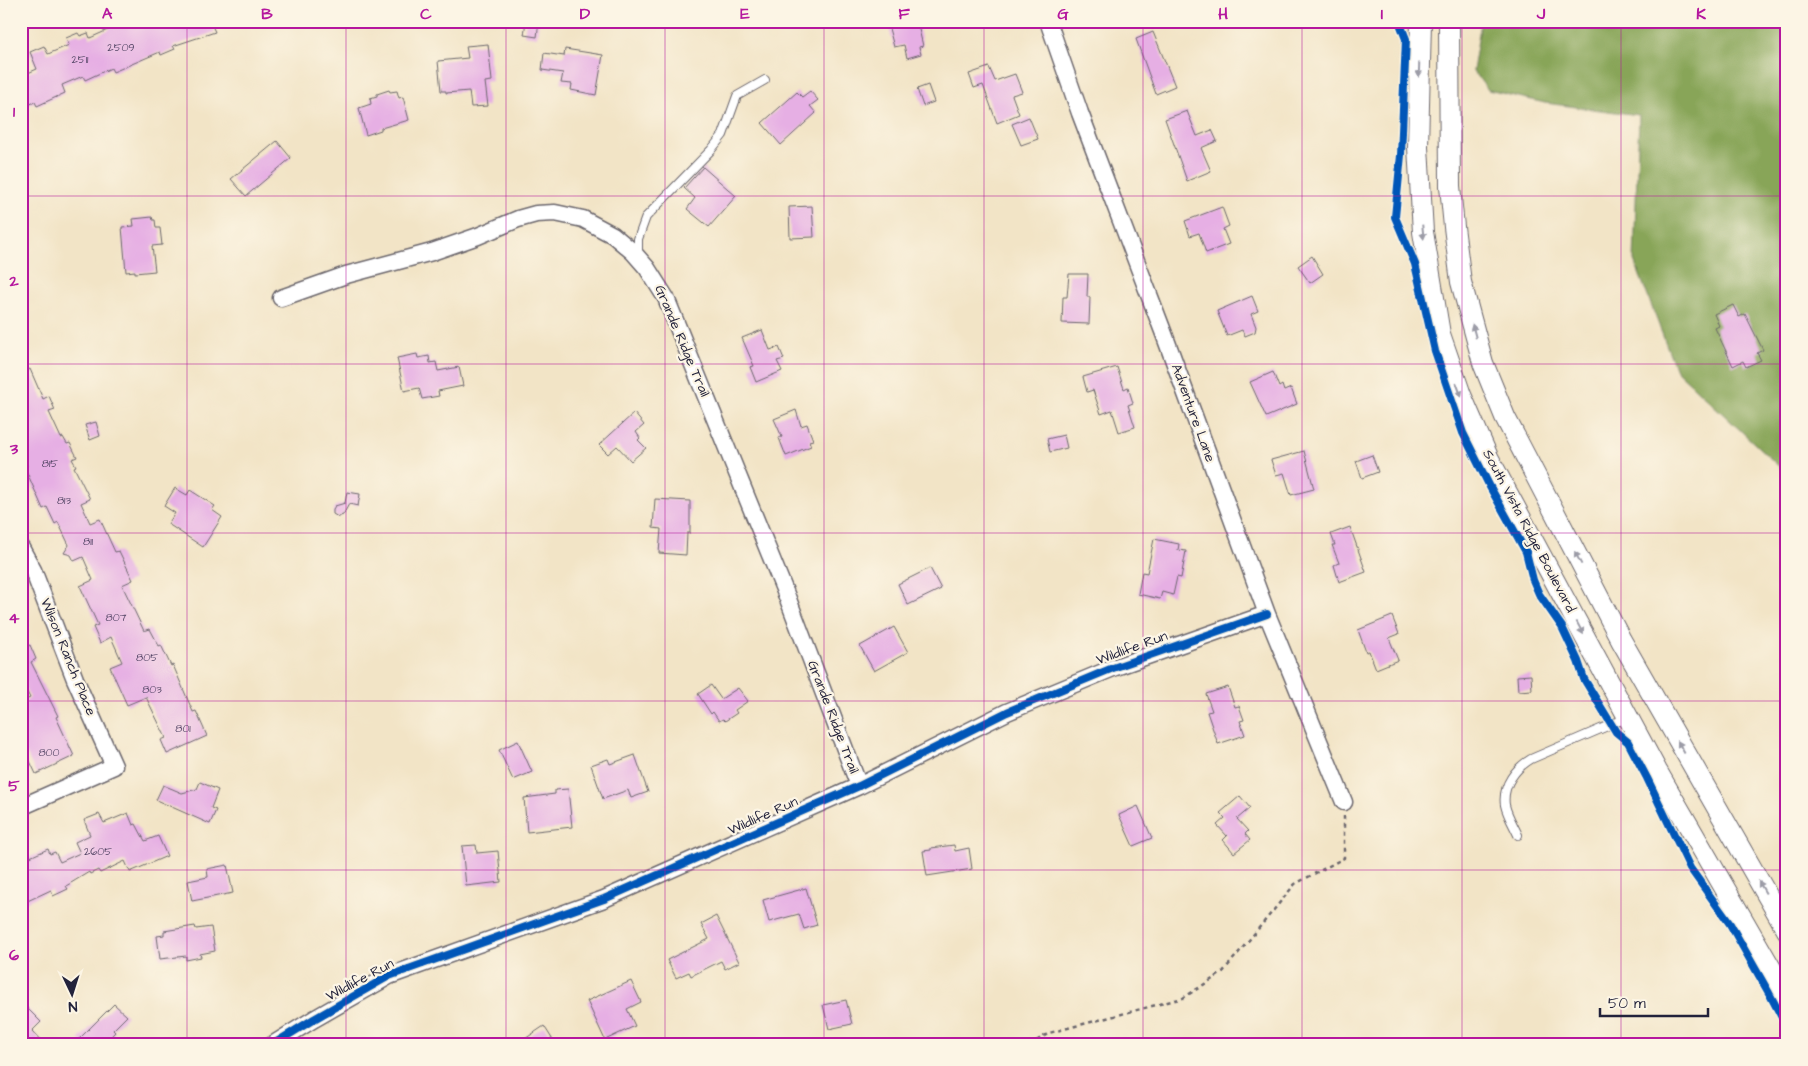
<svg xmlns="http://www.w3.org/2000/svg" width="1808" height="1066" font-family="'Architects Daughter',sans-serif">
  <rect width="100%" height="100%" fill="#fcf5e5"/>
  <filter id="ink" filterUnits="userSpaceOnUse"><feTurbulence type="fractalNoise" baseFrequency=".02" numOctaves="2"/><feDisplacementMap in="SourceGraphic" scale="10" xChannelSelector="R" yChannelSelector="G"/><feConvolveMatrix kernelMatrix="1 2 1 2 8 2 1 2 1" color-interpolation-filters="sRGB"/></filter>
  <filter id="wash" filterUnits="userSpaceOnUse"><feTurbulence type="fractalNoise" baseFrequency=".0096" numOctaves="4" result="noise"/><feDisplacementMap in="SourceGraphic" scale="20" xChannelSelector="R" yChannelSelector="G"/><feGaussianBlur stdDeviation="1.12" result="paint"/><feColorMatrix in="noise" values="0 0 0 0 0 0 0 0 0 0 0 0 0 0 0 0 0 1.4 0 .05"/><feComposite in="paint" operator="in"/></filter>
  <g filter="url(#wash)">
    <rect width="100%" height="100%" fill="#f2e4c6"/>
    <path fill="#88a558" stroke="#55644a" d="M1481 21H1787V474L1676 370 1634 260 1639 115 1545 103 1488 90 1473 71Z"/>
    <g id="blocks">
      <path fill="#e6afe4" d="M106 21H210L215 32 173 46 175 49 161 55 160 52 113 72 111 68 85 80 83 76 62 85 65 93 37 106 35 102 21 108V76L37 69 30 52 44 46 48 54 69 45 66 38 78 33 80 36 88 33 90 38 110 29Z
        M526 21H539L537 37 524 35Z
        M887 21H899L900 25 917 21 923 46 919 47 921 54 907 58 904 45 894 47Z
        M1153 32 1175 86 1156 94 1136 39Z
        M488 44 492 81 485 82 488 106 471 107 469 91 446 93V91H441L438 61 468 58 466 46Z
        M565 49 603 55 596 95 571 90 572 84 561 83 563 73 542 70 544 53 564 56Z
        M989 67 995 81 1015 74 1022 92 1012 95 1019 114 997 123 983 85 974 88 969 74Z
        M928 85 934 102 923 106 917 89Z
        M389 90 390 92 397 91 399 98 403 97 409 120 381 128V130L366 135 359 108 371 104 370 98 377 96V94Z
        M810 91 818 100 810 106 816 113 781 145 762 123 797 92 802 97Z
        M1187 111 1197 136 1212 130 1217 141 1201 148 1211 171 1187 181 1165 119Z
        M1029 117 1038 139 1021 145 1012 124Z
        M277 141 291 158 246 196 231 179Z
        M703 167 736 196 709 227 687 209 695 198 684 188Z
        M812 206 814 237 790 238 789 207Z
        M1222 207 1229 226 1223 229 1229 244 1206 253 1199 233 1190 236 1185 221Z
        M152 217 153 220H155L156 228H160L162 245 152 246 155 271 135 273V271L126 272 122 227 134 226 133 219Z
        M1312 256 1323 274 1310 283 1298 266Z
        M1069 274H1088L1087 297H1090L1089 324 1062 323 1063 297H1067Z
        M1252 296 1258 311 1251 314 1256 327 1255 332 1245 336 1242 330 1227 336 1217 311Z
        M1733 305 1739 317 1745 314 1763 350 1757 353 1761 360 1746 367 1743 361 1733 366 1715 328 1719 326 1714 314Z
        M762 330 770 350 779 347 784 359 777 361 782 371 756 382 750 367 754 366 742 338Z
        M417 354 418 358 429 356 430 363 436 362 438 371 459 367 463 386 438 391 439 396 422 399 419 388 404 391 397 358Z
        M1117 367 1124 389 1128 387 1133 403 1128 405 1135 427 1119 432 1112 410 1101 414 1093 390 1087 392 1083 377Z
        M30 369 43 399 49 396 55 410 49 412 61 438 63 437 67 444 70 443 77 457 72 459 76 466 74 467 90 499 81 503 90 523 100 519 115 552 119 551 133 580 122 585 144 631 150 629 159 646 161 645 171 666 173 665 193 712 196 711 207 736 167 754 161 740 166 738 146 697 127 705 110 667 122 662 111 637 100 643 93 627 98 625 80 586 93 580 83 557 74 561 71 555 64 553 69 545 58 522 55 524 47 507 43 509 25 468 27 466 21 453V373Z
        M1273 372 1279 387 1282 385 1284 391 1291 388 1297 404 1266 417 1250 382Z
        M796 410 801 426 807 424 813 440 809 441 811 446 786 456 779 438 782 437 774 419Z
        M634 413 644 425 636 432 640 438 638 440 646 448 631 461 617 446 608 454 599 445Z
        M96 422 100 436 90 440 85 425Z
        M1064 435 1067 448 1050 452 1047 439Z
        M1304 451 1314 489 1291 495 1284 473 1276 475 1271 460Z
        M1372 455 1378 472 1362 478 1356 461Z
        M175 488 187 495 190 490 215 506 212 510 222 517 203 547 168 524 175 513 164 506Z
        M347 492 360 494 358 506 349 504 343 515 338 517 333 514V509L335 506 345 503Z
        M655 499 690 501V533H687L686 555 659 553 661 529 653 528Z
        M1350 527 1366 572 1339 582 1334 565 1339 563 1332 545H1335L1331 534Z
        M1154 539 1179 544 1178 550 1186 551 1181 578 1177 577 1173 595 1162 592 1160 599 1138 594 1142 572 1147 573Z
        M930 568 941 589 908 605 898 584Z
        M1392 616 1399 634 1389 638 1398 660 1376 669 1369 651 1366 652 1358 630Z
        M894 627 908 652 874 671 860 646Z
        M21 641 24 647 30 645 36 659 31 662 58 716 56 717 74 756 36 774 21 742V702L30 698 21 680Z
        M1531 675 1532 690 1518 691 1517 676Z
        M711 685 721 699 738 688 748 701 735 710 737 713 725 721 723 719 719 721 713 712 711 714 698 694Z
        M1228 687 1235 707 1239 706 1244 720 1240 721 1245 735 1218 744 1207 712 1212 711 1206 694Z
        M518 741 532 772 513 780 499 750Z
        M635 755 648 792 631 798 628 790 603 799 591 765 608 759 610 764Z
        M200 782 218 790 211 808 216 810 210 824 156 800 163 785 182 793 197 789Z
        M568 789 572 827 527 832 524 798 555 794V790Z
        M1240 796 1250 808 1237 819 1248 831 1245 834 1250 840 1234 853 1223 840 1227 836 1217 825 1225 818 1220 813Z
        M1138 806 1152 838 1133 846 1119 815Z
        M128 813 133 825 136 824 145 841 158 836 167 856 130 872 125 861 100 873 98 870 90 874 89 872 66 886 68 889 53 896 51 890 21 904V861L48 849 50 854 55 852 60 862 80 853 75 842 90 835 84 820 99 814 104 823Z
        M476 845 477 853 498 851 501 882 466 886 462 846Z
        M954 845 955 851 969 848 972 869 927 876 923 851 931 850V848Z
        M227 865 233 893 192 901 188 881 208 877 207 869Z
        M806 888 817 925 804 929 799 914 769 922 763 900Z
        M716 916 739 962 725 969 721 961 691 976 689 972 676 978 667 960 709 939 701 924Z
        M195 926 196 929 211 927 215 951 200 954 201 957 186 960V956L160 959 157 936 164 935V931Z
        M631 981 641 1002 627 1009 635 1026 605 1040 587 1001Z
        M846 1000 852 1024 829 1029 823 1005Z
        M21 1002 41 1022 32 1031 45 1045H21Z
        M114 1004 127 1016 113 1030 115 1032 103 1045H85L79 1039Z
        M544 1026 556 1045H516Z"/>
    </g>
  </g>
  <g filter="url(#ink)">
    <use href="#blocks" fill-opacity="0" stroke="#6b666c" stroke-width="1"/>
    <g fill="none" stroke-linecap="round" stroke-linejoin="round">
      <g stroke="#6b666c" stroke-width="10">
        <path id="service" d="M638 255V239L646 217 711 150 723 135 737 96 765 80
          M1518 835C1514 826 1507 815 1505 805 1502 785 1516 768 1531 759L1626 718"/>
      </g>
      <g stroke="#6b666c" stroke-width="19">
        <path id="minor" d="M1048 21 1080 113 1164 334 1267 614 1344 802
          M281 298 346 275 432 252 478 236 518 219 536 214 555 213 583 219 613 235 633 252 647 268 666 298 788 599 859 786
          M21 548 33 570 75 679 114 766 21 807
          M272 1045 314 1019 389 976 604 899 859 786 1007 712 1113 668 1267 614"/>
      </g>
      <g stroke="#6b666c" stroke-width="22">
        <path id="tertiary" d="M1421 21 1418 147 1423 232 1440 334 1461 395 1488 457 1657 771 1787 996
          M1449 21 1450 186 1454 227 1461 282 1483 363 1505 417 1621 640 1787 930"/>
      </g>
      <path stroke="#6b666c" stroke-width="2.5" stroke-dasharray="4 4" stroke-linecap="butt" d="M1030 1045 1049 1033 1183 998 1222 973 1295 884 1344 858V816"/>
      <use href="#service" stroke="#fff" stroke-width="8"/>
      <use href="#minor" stroke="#fff" stroke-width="16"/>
      <use href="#tertiary" stroke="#fff" stroke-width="20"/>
      <g stroke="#fcf5e5" stroke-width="11">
        <path id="cycleway" d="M1399 21 1406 39 1401 155 1395 217 1415 264 1435 351 1463 433 1490 487 1526 552 1533 580 1539 594 1562 627 1578 661 1584 679 1616 732 1628 742 1647 778 1690 868 1730 924 1769 993 1787 1027
          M272 1045 314 1019 389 976 604 899 859 786 1007 712 1113 668 1267 614"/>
      </g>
      <use href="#cycleway" stroke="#0057b8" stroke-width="8"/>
    </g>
    <defs><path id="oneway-solid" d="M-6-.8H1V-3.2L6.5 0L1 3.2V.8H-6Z" transform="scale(1.25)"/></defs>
    <g fill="#9c9ca7">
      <use href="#oneway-solid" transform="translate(1419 70) rotate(92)"/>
      <use href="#oneway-solid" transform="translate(1423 232) rotate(84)"/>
      <use href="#oneway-solid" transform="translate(1474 331) rotate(-105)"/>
      <use href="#oneway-solid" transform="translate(1459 390) rotate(70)"/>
      <use href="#oneway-solid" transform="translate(1578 558) rotate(-118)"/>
      <use href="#oneway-solid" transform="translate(1580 628) rotate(62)"/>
      <use href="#oneway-solid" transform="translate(1681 747) rotate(-119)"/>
      <use href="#oneway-solid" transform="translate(1762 887) rotate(-120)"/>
    </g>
  </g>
  <path fill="none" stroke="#b5179e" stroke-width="1" stroke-opacity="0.55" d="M187 21V1045M346 21V1045M506 21V1045M665 21V1045M824 21V1045M984 21V1045M1143 21V1045M1302 21V1045M1462 21V1045M1621 21V1045M21 196H1787M21 364H1787M21 533H1787M21 701H1787M21 870H1787"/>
  <g text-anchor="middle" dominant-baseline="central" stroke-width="4.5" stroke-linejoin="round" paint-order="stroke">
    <g font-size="11" fill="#534565">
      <text x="121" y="47">2509</text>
      <text x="80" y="59">2511</text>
      <text x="50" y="463">815</text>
      <text x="64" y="500">813</text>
      <text x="88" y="541">811</text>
      <text x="116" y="617">807</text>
      <text x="147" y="657">805</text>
      <text x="152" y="689">803</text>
      <text x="183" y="728">801</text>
      <text x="49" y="752">800</text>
      <text x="98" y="851">2605</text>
    </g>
    <g font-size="14" fill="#22223b" stroke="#fcf5e5">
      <text transform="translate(682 341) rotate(67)">Grande Ridge Trail</text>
      <text transform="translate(1193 413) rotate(70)">Adventure Lane</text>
      <text transform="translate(1529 531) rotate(62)">South Vista Ridge Boulevard</text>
      <text transform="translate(1132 648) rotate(-20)">Wildlife Run</text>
      <text transform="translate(68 657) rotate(68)">Wilson Ranch Place</text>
      <text transform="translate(833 717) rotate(69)">Grande Ridge Trail</text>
      <text transform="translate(763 816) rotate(-24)">Wildlife Run</text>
      <text transform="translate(360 980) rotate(-28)">Wildlife Run</text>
    </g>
  </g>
  <rect width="1808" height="1066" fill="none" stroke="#fcf5e5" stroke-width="55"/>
  <g transform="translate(72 994) rotate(176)" stroke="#fcf5e5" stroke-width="4" paint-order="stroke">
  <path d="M0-4L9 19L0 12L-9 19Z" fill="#22223b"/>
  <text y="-8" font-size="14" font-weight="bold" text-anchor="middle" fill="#22223b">N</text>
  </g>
  <path d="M1600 1008v8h108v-8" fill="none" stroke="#22223b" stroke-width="2.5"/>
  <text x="1608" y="1008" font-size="15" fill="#22223b" stroke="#fcf5e5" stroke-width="4" paint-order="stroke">50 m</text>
  <rect x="28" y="28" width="1752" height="1010" fill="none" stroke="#b5179e" stroke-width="2"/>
  <g font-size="16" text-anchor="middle" font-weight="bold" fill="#b5179e">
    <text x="107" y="19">A</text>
    <text x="267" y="19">B</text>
    <text x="426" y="19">C</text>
    <text x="585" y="19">D</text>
    <text x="745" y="19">E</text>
    <text x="904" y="19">F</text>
    <text x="1063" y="19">G</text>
    <text x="1223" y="19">H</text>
    <text x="1382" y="19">I</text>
    <text x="1541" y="19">J</text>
    <text x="1701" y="19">K</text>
    <text x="14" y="117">1</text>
    <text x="14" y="286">2</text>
    <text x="14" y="454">3</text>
    <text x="14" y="623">4</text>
    <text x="14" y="791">5</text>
    <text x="14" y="960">6</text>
  </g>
</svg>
